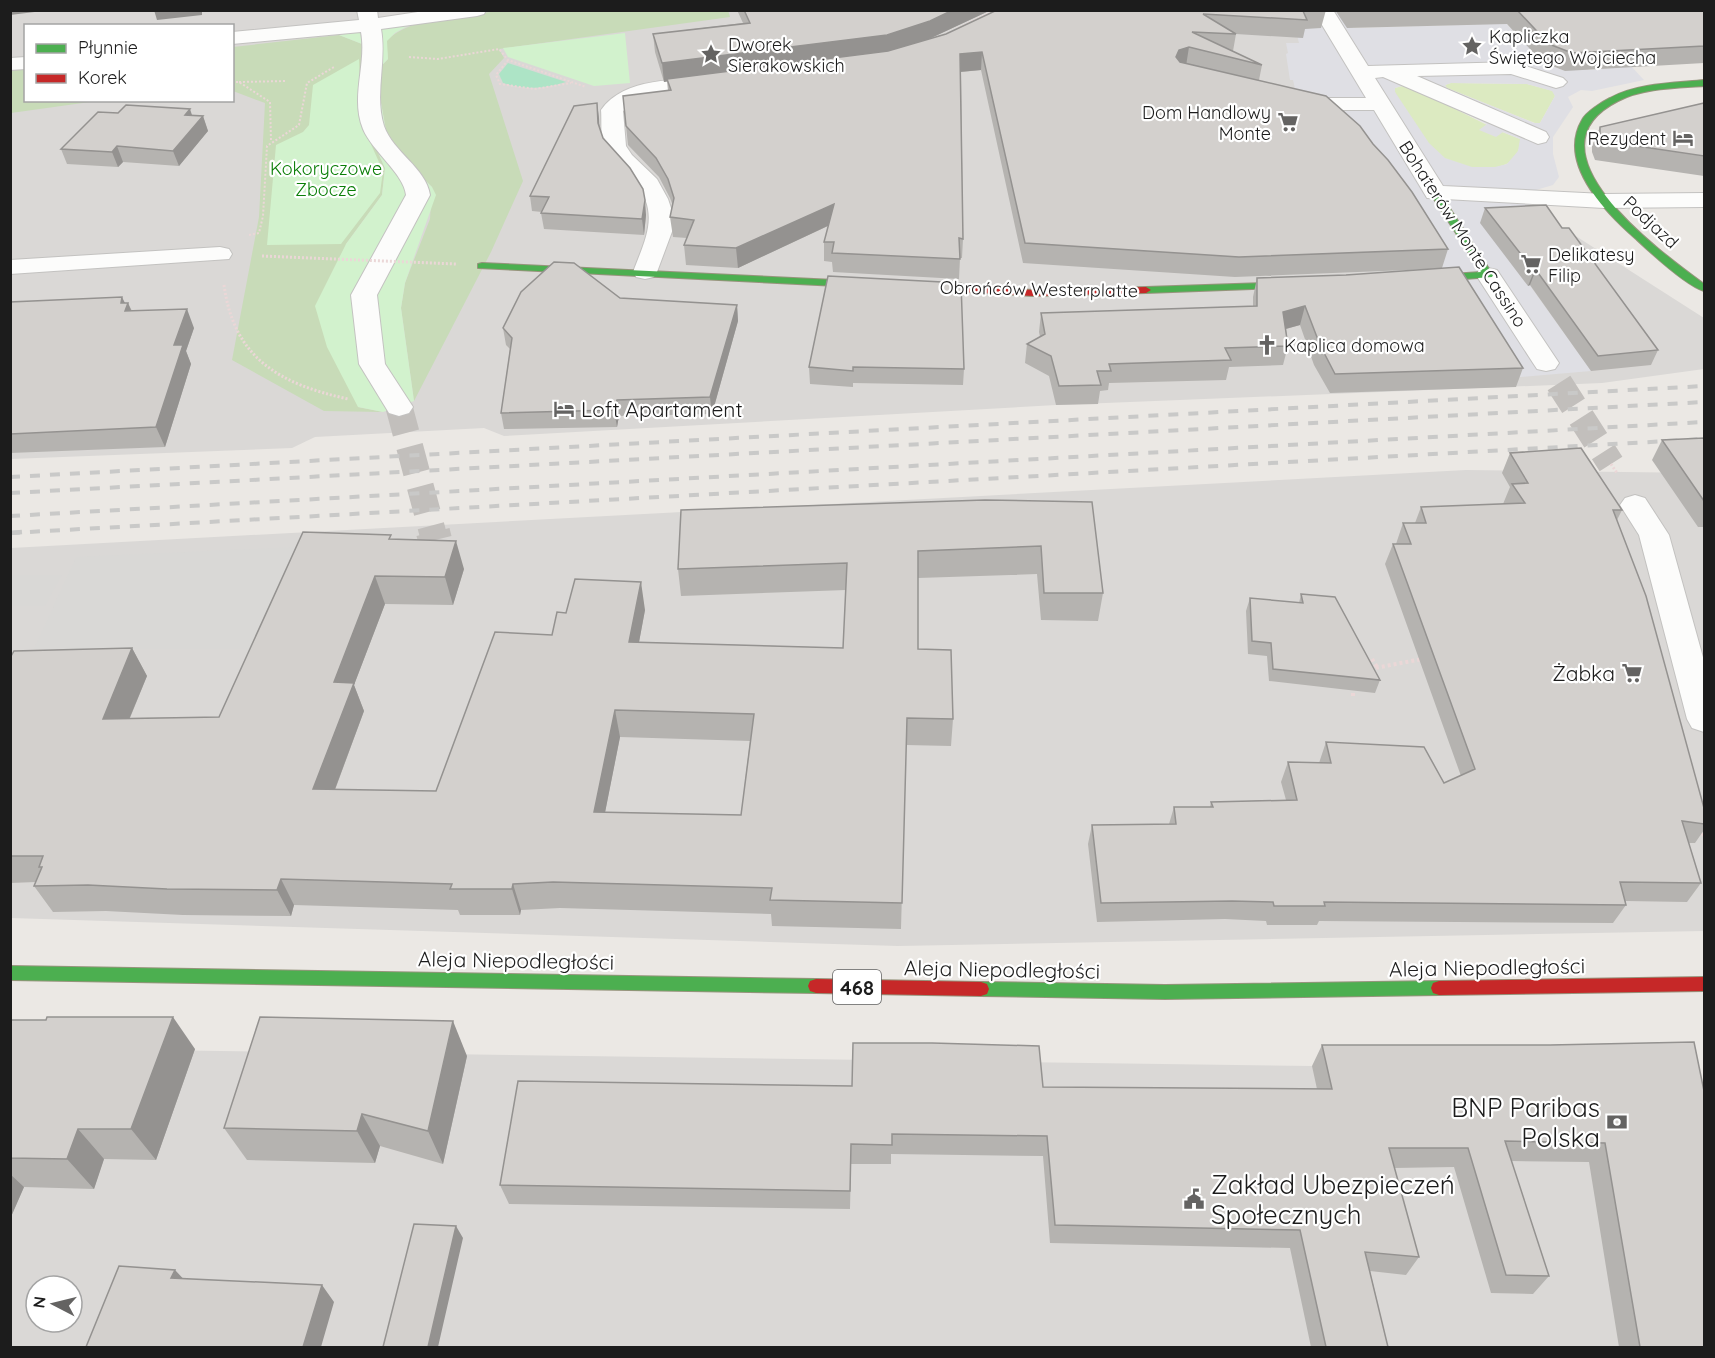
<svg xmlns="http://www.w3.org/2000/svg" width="1715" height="1358" font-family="Quicksand,sans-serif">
  <rect width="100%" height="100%" fill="#ebe8e4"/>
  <path fill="#dad8d6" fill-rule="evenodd" d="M10 11H1296L1546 217 1704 318V369L1602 383 1056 405 504 436 484 428 315 437 292 448 11 459ZM26 26H232V100H26Z
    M1466 470 1704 473V931L898 946 11 918V548Z
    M11 1048 1312 1066 1504 1065 1533 1057 1704 1347 11 1348ZM36 1286H72V1322H36Z"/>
  <path fill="#d9d8d6" d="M297 547 252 649H34L76 557Z
    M11 575H62L45 606H11Z"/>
  <path fill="#dceac1" d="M1451 83 1527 84 1553 91 1555 96 1540 123H1535L1447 88 1445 85Z
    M1402 86 1421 92 1487 125 1480 130 1502 132 1520 139C1521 150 1514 162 1504 165 1483 173 1450 167 1434 150 1418 134 1407 111 1395 92V88Z"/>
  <path fill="#c8dbb8" d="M505 10H728L730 17 499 49 504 58 489 74 523 181 491 252 414 401 401 308 405 283 430 219 432 187 405 161 386 130 376 75 378 69 388 59 386 41C412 15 469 16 505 10Z
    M339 35 362 44 364 60 361 116 385 168 382 195 346 244 358 407 383 412 324 411 232 360 259 217 265 103 233 91V47Z
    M25 69 26 100 97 101 11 113V71Z"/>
  <path fill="#d2f2cd" d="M411 24 395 33 387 41 388 59 378 69 376 75 386 131 405 161 432 187 436 195 405 283 401 308 414 401 383 412 358 407 327 347 315 306 346 244 382 195 385 168 362 117 361 122 383 171 380 193 341 244 267 245 276 145 303 132 309 125 313 85 359 59 361 109 364 60 362 44 339 35Z
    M625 33 630 83 594 86 508 57 503 48Z"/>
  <path fill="#ade4c6" d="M508 63 566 82C543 89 526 90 503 83L499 74Z"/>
  <path fill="#dfdfe4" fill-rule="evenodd" d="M1343 10 1353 28 1454 25 1501 18 1518 36 1554 67 1566 71 1571 68H1586L1589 70 1630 65 1644 80 1592 91 1581 90 1568 97 1573 107 1553 137V154L1559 177 1553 185 1536 190 1542 211 1501 245 1591 371 1510 378 1467 307 1296 93 1293 80H1290L1286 54 1288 53 1286 43H1299L1291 11ZM1451 83 1527 84 1552 91 1555 96 1540 123H1534L1447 88 1445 85ZM1402 86 1421 92 1487 124 1479 130 1496 137 1503 132 1520 139 1518 151 1507 164 1495 167H1472L1445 158 1429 143 1395 92V88Z"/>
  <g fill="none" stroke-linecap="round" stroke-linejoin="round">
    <path stroke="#c2bfbc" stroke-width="27" stroke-dasharray="27 14" stroke-linecap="butt" d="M1559 383 1611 464
      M399 407 433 534"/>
    <path stroke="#c2bfbc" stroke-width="34" stroke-dasharray="34 16" stroke-linecap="butt" d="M433 532 435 540"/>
    <g stroke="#c3c2c0" stroke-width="2">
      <path id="street" d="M357 10H377L378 18 431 10H486L484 14 477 16 381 29C387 62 374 94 384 126 393 152 426 168 430 195L377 295 385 364 413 407 409 413 399 416 389 413 359 364 351 295 406 195C404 174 372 151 363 129 350 97 367 64 361 32L232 44V32L359 20Z
        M1313 10H1333L1368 66 1513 62 1563 78 1567 82 1563 86 1556 88 1511 74 1417 76 1546 132 1549 137 1546 142 1538 144 1383 77 1375 78 1443 186 1604 194 1704 193V207L1604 208 1427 198 1374 110H1306L1284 105 1281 100 1284 95 1292 94 1307 98H1366Z
        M26 57V69L10 70V58Z
        M714 77 721 79 725 83 721 87 647 98 637 101 623 111 626 146 632 155 657 179 668 199 674 217 673 229 657 272 654 277 645 279 636 277 633 272C645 240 661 212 634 182 624 170 610 162 604 147 600 136 602 121 601 110 624 77 678 80 714 77Z
        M220 247 229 249 232 254 229 259 10 274V260Z
        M1488 268 1497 270 1559 363 1555 369 1546 371 1537 369 1533 363 1476 275 1479 270Z
        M1635 495 1645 498 1669 535 1704 661V732L1692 728 1687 719 1639 535 1620 505 1625 498Z"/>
    </g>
    <g stroke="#96947c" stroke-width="2">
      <path id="fast" d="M1704 80V86C1676 88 1643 88 1618 101 1521 150 1659 251 1704 284V291C1685 285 1651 253 1636 239 1605 212 1557 163 1582 120 1586 112 1602 102 1610 98 1637 83 1674 83 1704 80Z
        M1435 190 1440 193 1493 275 1492 277 1422 282 1417 279 1422 276 1481 272 1430 193Z
        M482 263 918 284 923 287 918 290 478 268V264Z
        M1298 282 1302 283V287L1146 293 1141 290 1146 287Z
        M10 966 816 979 822 981 824 986 822 991 816 993 10 980Z
        M1439 981 1445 983 1447 988 1445 993 1439 995 1165 999 981 996 975 994 973 989 975 984 981 982 1165 985Z"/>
    </g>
    <g stroke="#96947c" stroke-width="2">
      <path id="jam" d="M918 284 1033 290 1146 287 1151 290 1146 293 1033 296 914 289V285Z
        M1704 977V991L1439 995 1433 993 1431 988 1433 983 1439 981Z
        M816 979 981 982 987 984 989 989 987 994 981 996 816 993 810 991 808 986 810 981Z"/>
    </g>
    <path stroke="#ebd7d7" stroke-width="2" stroke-dasharray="2 2" stroke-linecap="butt" d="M957 29 995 10
      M409 57 438 59 499 49 508 60 586 87
      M508 60 496 75 500 84 535 89 571 83
      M232 82H239L270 102 271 141
      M239 82 287 81
      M249 235 259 233 263 216 267 146 299 125 307 83 334 67"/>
    <path stroke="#ebd7d7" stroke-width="3" stroke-dasharray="2 2" stroke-linecap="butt" d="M224 285C234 359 280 384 348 399
      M1611 464 1617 473"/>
    <path stroke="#ebd7d7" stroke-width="4" stroke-dasharray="3 3" stroke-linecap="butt" d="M1372 659 1377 667
      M1370 669 1422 659
      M1353 687V698
      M1702 827 1704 838"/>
    <use href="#street" fill="#fcfcfb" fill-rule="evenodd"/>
    <use href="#fast" fill="#4caf50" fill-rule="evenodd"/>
    <use href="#jam" fill="#c62828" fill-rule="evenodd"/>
    <path stroke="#c9c9c8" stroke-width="4" stroke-dasharray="10 10" stroke-linecap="butt" d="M10 477 1704 386
      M10 493 1704 402
      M10 516 1704 422
      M10 533 1704 439"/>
    <path stroke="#c9c9c8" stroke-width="4.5" stroke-dasharray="12 12" stroke-linecap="butt" d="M10 533 22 532"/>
    <path stroke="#ebd7d7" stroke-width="3" stroke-dasharray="2 2" stroke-linecap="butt" d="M262 256 456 264"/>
  </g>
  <path fill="#b5b3b0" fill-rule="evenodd" d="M737 10H991L931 38 946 34 997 10H1326L1321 28 1305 29 1303 38 1236 34 1233 51 1262 65 1259 80 1373 144 1448 249 1442 268 1523 368 1516 387 1330 393 1314 365 1300 325 1286 329 1288 346 1283 365 1229 367 1226 380 1109 383 1108 390 1100 391 1098 404 1056 405 1049 376 1025 363 1027 344 1040 337 1039 332 1041 313 1253 306V297L1257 278 1346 275 1433 269 1235 277 1023 263 981 70 961 72 963 239 962 258H960L959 279 833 272 832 262 824 261V242L828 226 738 268 686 265 684 245 687 238 673 237 670 217 673 206 670 198 659 177 628 145 626 126 668 91 667 81 664 82 655 52 653 34 743 23Z
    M1335 10H1704V63L1565 71 1542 62 1507 24 1347 28Z
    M1704 103V176L1595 160 1592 152V146L1600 127Z
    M118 113 203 116 208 131 179 166 123 162 118 167 67 164 61 149Z
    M599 118V129L603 138 646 215 644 235 544 229 541 213 542 212 532 211 530 196Z
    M1485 208 1562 228 1658 350 1651 365 1591 371 1530 285 1528 286 1480 223Z
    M828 276 964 369 963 385 853 383V387L810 384 809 367Z
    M620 298 737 305 738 321 712 414 619 416 617 427 504 429 501 413 510 349 506 345 503 328Z
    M10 302 128 303 132 311 194 328 186 351 191 364 165 447 10 453Z
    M1704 438V527H1698L1652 460 1662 440Z
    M1510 453 1622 510 1617 520 1704 808V830L1695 843H1689L1701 883 1687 902 1626 901V905L1613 923 1319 921 1317 925H1267L1266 921 1225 919 1097 922 1088 844 1092 825 1169 824 1174 807H1210L1211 802 1286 800 1281 782 1288 762 1319 763 1326 742 1444 783 1461 776 1385 564 1393 544H1396L1403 523H1415L1421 507 1503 504 1510 487 1502 473Z
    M985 500 1103 593 1098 621 1041 620 1037 574 918 578V649L953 719 951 746 906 745 901 929 772 926 771 914 560 908 521 910 520 915H460L458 910 294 905 291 916 183 915 106 911 53 912 34 886 36 882 10 883V658L132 648 147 676 130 718 219 717 392 539 464 569 453 605 385 604 354 685 364 711 335 790 436 791 552 635 566 613 645 610 639 642 843 648 846 590 681 596 678 569ZM620 737 750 741 741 815 605 812Z
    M1301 594 1380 680 1375 693 1269 681 1267 656 1248 654 1246 611 1250 598 1299 603Z
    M10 1020 195 1049 156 1160 104 1159 94 1189 24 1187 10 1219Z
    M1694 1042 1704 1347H1619L1589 1162 1511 1161 1549 1276 1533 1294 1491 1293 1454 1167 1394 1168 1419 1257 1406 1275 1370 1271 1388 1347H1311L1290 1248 1050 1243 1043 1156 891 1154V1164H851L850 1209 509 1204 500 1185 852 1086 1317 1089 1312 1066 1322 1045H1550Z
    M467 1056 443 1164 380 1146 375 1163 247 1160 224 1128Z"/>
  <path fill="#949290" d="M10 10H51L10 15Z
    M154 10H208L202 11V15L157 20Z
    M953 10H991L929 39 886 53 664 82 662 63Z
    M1189 47 1186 66 1176 69V57L1179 50Z
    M982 52 981 70 959 72 960 54Z
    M597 103 599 118 600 139 598 123Z
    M190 109 195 124 185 115Z
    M203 116 208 131 179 166 173 151Z
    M117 146 123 162 118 167 112 152Z
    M645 200 646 215 644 235 642 219Z
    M834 204V223L738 268 736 248Z
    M1536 270 1530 285 1528 286 1534 271Z
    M122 297 127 307 128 303 136 322 133 330 121 303Z
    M737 305 738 321 712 414 710 397Z
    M1305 306 1300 325 1278 331 1283 312Z
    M187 309 194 328 186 351 191 364 165 447 156 427 174 345Z
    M617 400 619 416 617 427 614 410Z
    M456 541 464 569 453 605 445 577Z
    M375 576 385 604 354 685 364 711 325 816 313 789 334 682Z
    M641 582 645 610 634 669 629 642Z
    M132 648 147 676 118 746 103 719Z
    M615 710 620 737 600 838 594 812Z
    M281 879 294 905 291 916 277 890Z
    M513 884 521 910 520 915 512 889Z
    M173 1017 195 1049 156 1160 131 1129Z
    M453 1021 467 1056 443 1164 428 1131Z
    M362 1114 380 1146 375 1163 357 1131Z
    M78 1129 104 1159 94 1189 67 1159Z
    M10 1174 24 1187 10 1219Z
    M456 1226 463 1238 438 1347H428Z
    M175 1270 191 1287 171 1278Z
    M322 1285 334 1302 321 1347H303Z"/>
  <path fill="#d3d0cd" stroke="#949290" stroke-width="1.5" fill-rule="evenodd" d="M744 10H953L930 21 887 35 662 63 653 34 750 23Z
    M997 10H1319L1303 11 1307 20 1203 14 1236 34 1192 32 1262 65 1189 47 1179 50 1176 57 1180 62 1326 96 1360 126 1373 144 1388 160 1412 192 1448 249 1239 257 1025 243 982 52 960 54 963 239 959 238 960 259 832 253 834 242H824L834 204 736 248 684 245 694 220 670 217 674 198 668 179 656 158 626 126 623 96 671 90 667 79 888 51 946 34Z
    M1517 10H1704V46L1572 53 1549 44Z
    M597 103 598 123 603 138 630 168 643 189 645 200 642 219 541 213 549 197 530 196 574 106Z
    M1704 103V156L1603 141 1600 133V127Z
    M126 105 190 109 185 115 203 116 173 151 117 146 112 152 61 149 98 112 118 113Z
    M1546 205 1562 228H1569L1658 350 1598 356 1536 270 1534 271 1485 208Z
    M554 262 574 263 620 298 737 305 710 397 617 400 614 410 501 413 512 338 503 328 521 292Z
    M1459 267 1523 368 1335 374 1320 345 1305 306 1283 312 1288 346 1225 348 1231 360 1109 364 1111 371H1097L1101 385 1059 386 1051 356 1027 344 1045 334 1041 313 1257 306V278L1346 275Z
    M828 276 961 283 964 369 853 367V371L809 367Z
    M122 297 121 303H128L125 311 187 309 174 345H183L156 427 10 434V302Z
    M1704 438V501L1662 440Z
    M1581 448 1622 510H1613L1646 596 1704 808V824L1682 821 1701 883 1620 882 1626 905 1324 902 1325 906H1274L1273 902 1232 901 1101 903 1092 825 1176 824 1174 807H1213L1211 802 1297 800 1288 762 1331 763 1326 742 1424 747 1444 783 1475 769 1393 544H1411L1403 523H1426L1421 507 1525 503 1512 484 1528 483 1510 453Z
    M985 500 1092 502 1103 593H1044L1041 546 918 551V649L951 650 953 719 907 718 902 903 770 900 772 888 553 882 513 884 512 889H450L452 884 281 879 277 890 167 889 88 885 34 886 42 867H39L43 856H10V658L14 651 132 648 103 719 219 717 303 532 391 535 389 539 456 541 445 577 375 576 334 682 354 683 313 789 436 791 495 632 552 635 557 612 566 613 575 579 641 582 629 642 843 648 847 563 678 569 681 510ZM615 710 754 714 741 815 594 812Z
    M1301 594 1335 597 1380 680 1273 669 1271 643 1252 641 1250 598 1303 603Z
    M47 1017H173L131 1129H78L67 1159 10 1158V1020H46Z
    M260 1017 453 1021 428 1131 362 1114 357 1131 224 1128Z
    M1694 1042 1704 1091V1347H1640L1605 1143 1505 1141 1549 1276 1506 1275 1468 1148H1389L1419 1257 1365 1252 1388 1347H1326L1300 1230 1055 1225 1047 1136 892 1134V1145L851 1144 850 1191 500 1185 518 1081 852 1086 853 1043H932L1039 1046 1043 1087 1332 1089 1322 1045H1550Z
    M414 1224 456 1226 428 1347H383Z
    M119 1266 175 1270 171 1278 322 1285 303 1347H86Z"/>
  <defs>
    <g id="sight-bare" transform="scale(1.62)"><path d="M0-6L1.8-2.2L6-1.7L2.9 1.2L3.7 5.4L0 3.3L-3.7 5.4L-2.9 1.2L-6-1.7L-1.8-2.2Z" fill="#646362" stroke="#fff" stroke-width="2.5" paint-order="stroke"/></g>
    <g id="supermarket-bare" transform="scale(1.62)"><path d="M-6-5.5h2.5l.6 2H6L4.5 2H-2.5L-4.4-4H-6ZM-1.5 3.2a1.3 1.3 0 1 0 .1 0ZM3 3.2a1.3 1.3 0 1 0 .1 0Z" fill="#646362" stroke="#fff" stroke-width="2.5" paint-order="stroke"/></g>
    <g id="hotel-bare" transform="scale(1.62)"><path d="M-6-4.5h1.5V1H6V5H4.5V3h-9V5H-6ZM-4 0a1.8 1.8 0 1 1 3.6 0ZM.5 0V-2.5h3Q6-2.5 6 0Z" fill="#646362" stroke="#fff" stroke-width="2.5" paint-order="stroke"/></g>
    <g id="church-bare" transform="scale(1.62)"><path d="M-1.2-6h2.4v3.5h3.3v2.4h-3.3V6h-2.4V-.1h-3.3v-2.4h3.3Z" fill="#646362" stroke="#fff" stroke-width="2.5" paint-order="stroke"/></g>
    <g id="bank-bare" transform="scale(1.62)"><path d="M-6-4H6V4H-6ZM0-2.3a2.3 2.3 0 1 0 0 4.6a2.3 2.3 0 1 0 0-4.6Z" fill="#646362" stroke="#fff" stroke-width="2.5" paint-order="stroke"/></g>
    <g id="civic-bare" transform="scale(1.62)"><path d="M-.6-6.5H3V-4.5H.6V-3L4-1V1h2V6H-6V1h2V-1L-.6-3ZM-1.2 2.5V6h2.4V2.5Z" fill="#646362" stroke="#fff" stroke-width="2.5" paint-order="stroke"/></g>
  </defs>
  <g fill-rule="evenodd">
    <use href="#sight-bare" x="1472" y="46"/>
    <use href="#sight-bare" x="711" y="54"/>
    <use href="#supermarket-bare" x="1288" y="122"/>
    <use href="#hotel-bare" x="1683" y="138"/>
    <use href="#supermarket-bare" x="1531" y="264"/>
    <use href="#church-bare" x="1267" y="345"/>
    <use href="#hotel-bare" x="564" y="409"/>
    <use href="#supermarket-bare" x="1632" y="673"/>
    <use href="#bank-bare" x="1617" y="1122"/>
    <use href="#civic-bare" x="1194" y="1199"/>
  </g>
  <g text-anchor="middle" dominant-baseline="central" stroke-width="4.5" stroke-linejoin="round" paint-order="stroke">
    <g font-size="18" fill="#1c1c1c" stroke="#fff" text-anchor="start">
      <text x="1489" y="36">Kapliczka<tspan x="1489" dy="21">Świętego Wojciecha</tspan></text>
      <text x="728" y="44">Dworek<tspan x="728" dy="21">Sierakowskich</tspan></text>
      <text x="1271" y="112" text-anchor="end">Dom Handlowy<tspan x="1271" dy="21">Monte</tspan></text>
      <text x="1666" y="138" text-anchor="end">Rezydent</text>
      <text x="1548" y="254">Delikatesy<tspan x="1548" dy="21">Filip</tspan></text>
      <text x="1284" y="345">Kaplica domowa</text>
    </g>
    <g font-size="18" fill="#0a7e07" stroke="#fff">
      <text x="326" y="168">Kokoryczowe<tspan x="326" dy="21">Zbocze</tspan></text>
    </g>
    <g font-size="18" fill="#1c1c1c" stroke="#fff">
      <text transform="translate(1651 222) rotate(43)">Podjazd</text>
      <text transform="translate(1463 234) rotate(57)">Bohaterów Monte Cassino</text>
      <text transform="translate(1039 289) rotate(1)">Obrońców Westerplatte</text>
    </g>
    <rect fill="#fff" stroke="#606060" stroke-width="1.5" x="833" y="970" width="48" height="34" rx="4.5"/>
    <g font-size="20" font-weight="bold" fill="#1c1c1c">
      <text x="857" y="987">468</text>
    </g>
    <g font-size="21" fill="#1c1c1c" stroke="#fff" text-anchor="start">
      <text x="581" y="409">Loft Apartament</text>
      <text x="1615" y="673" text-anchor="end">Żabka</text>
    </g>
    <g font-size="21" fill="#1c1c1c" stroke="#fff">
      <text transform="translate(516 960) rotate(1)">Aleja Niepodległości</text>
      <text transform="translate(1487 967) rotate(-1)">Aleja Niepodległości</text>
      <text transform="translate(1002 969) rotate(1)">Aleja Niepodległości</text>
    </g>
    <g font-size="26" fill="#1c1c1c" stroke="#fff" text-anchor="end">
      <text x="1600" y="1107">BNP Paribas<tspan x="1600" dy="30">Polska</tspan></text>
      <text x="1211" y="1184" text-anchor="start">Zakład Ubezpieczeń<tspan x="1211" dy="30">Społecznych</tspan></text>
    </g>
  </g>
  <rect width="1715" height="1358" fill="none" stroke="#1c1c1c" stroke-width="24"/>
  <rect x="24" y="24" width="210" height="78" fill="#ffffff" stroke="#a4a4a4" stroke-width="1.5"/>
  <rect x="36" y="44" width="30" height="9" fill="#4caf50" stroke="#a4a4a4" stroke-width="1.5"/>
  <text x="78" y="54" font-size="18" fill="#1c1c1c">Płynnie</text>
  <rect x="36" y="74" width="30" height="9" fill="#c62828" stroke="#a4a4a4" stroke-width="1.5"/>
  <text x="78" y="84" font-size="18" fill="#1c1c1c">Korek</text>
  <g transform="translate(54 1304) rotate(277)"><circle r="28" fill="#ffffff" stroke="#a4a4a4" stroke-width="1.5"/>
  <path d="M0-4.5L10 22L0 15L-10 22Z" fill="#646362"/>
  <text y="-9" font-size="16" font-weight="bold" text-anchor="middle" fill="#1c1c1c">N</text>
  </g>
</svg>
